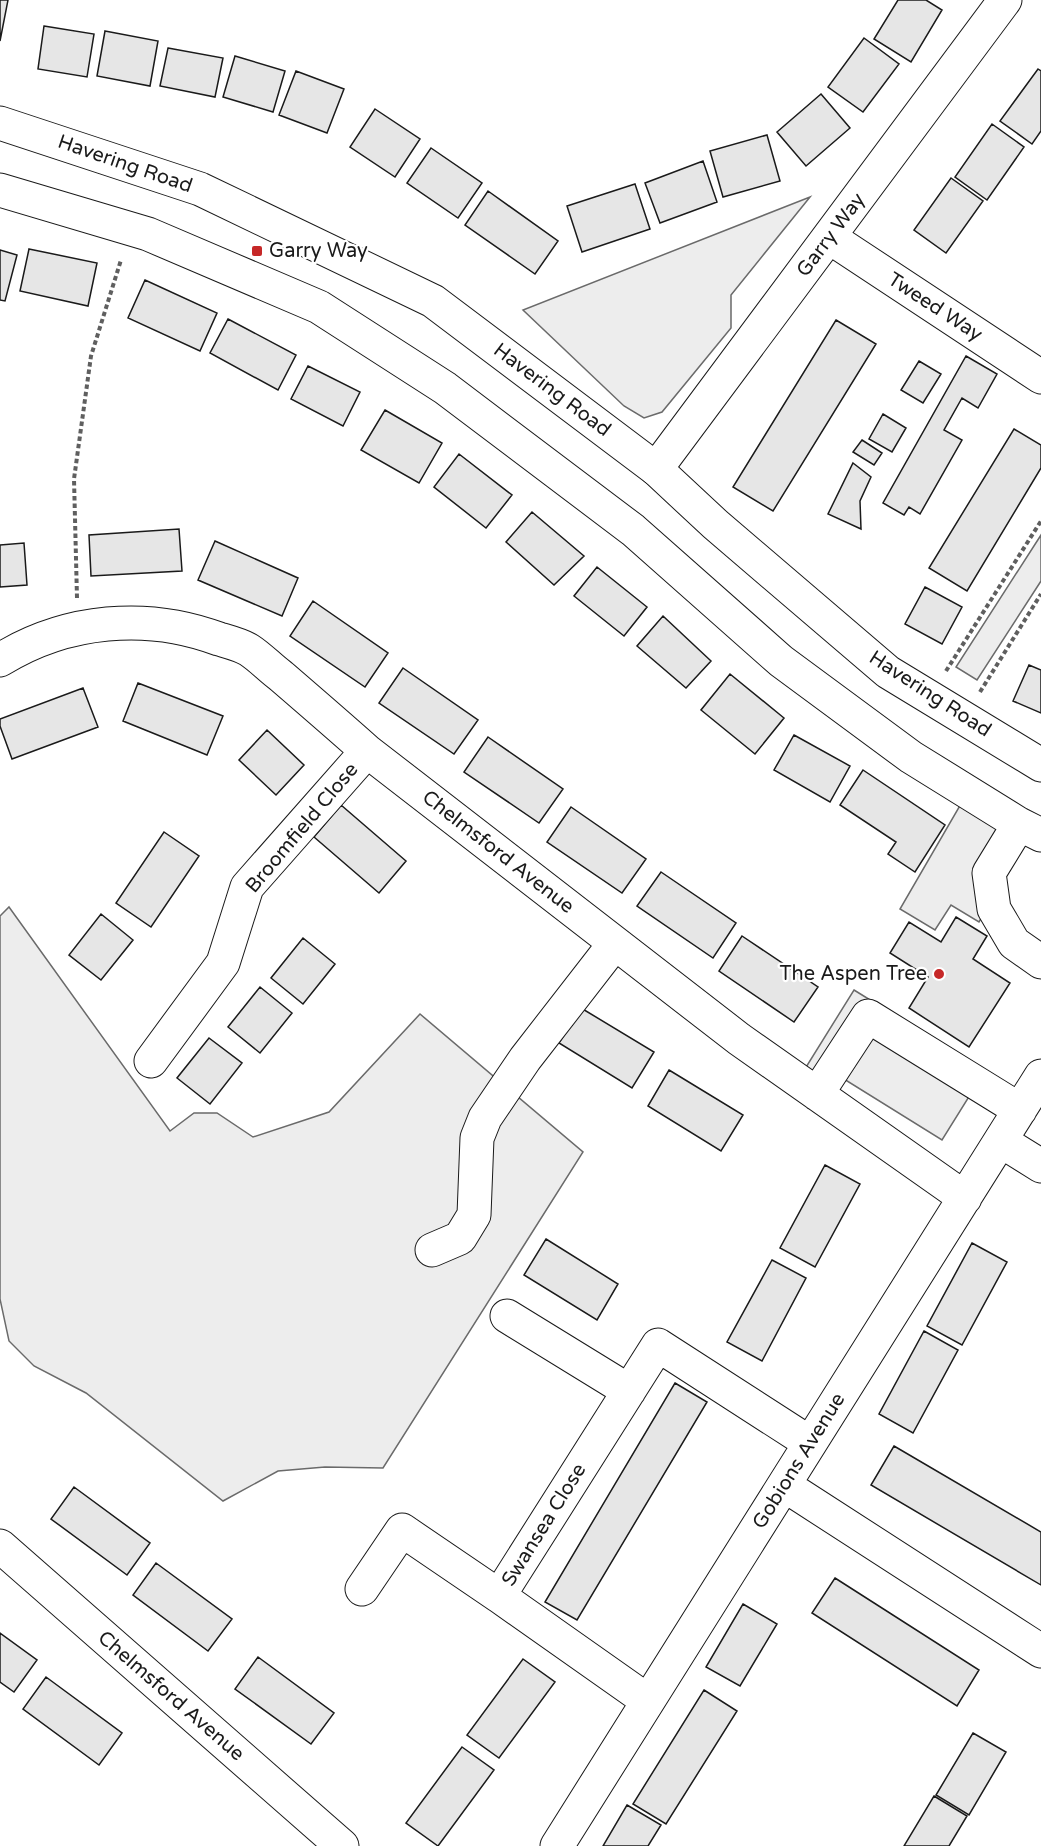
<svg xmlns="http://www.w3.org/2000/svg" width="1041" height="1846" font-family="'Varela Round',sans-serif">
  <rect width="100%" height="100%" fill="#fff"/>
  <path fill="#ededed" stroke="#6a6a6a" stroke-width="1.5" d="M810 197 731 295V328L662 412 644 418 624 406 523 310Z
    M1041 535V581L977 680 956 667Z
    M962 802 1027 840 979 922 951 905 935 930 900 909Z
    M9 907 170 1131 194 1113H217L253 1137 329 1112 420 1014 583 1152 383 1468 325 1467 278 1471 223 1501 86 1393 34 1366 9 1341 0 1299V916Z
    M854 990 985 1071 942 1140 844 1079 803 1072Z"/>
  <path fill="#e6e6e6" stroke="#1a1a1a" stroke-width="1.5" d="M0 0H8L0 41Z
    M898 0H926L942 10 911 62 874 39Z
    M44 26 94 34 87 77 38 69Z
    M105 31 158 41 150 86 97 76Z
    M864 38 899 64 863 112 828 87Z
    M168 48 223 58 215 97 160 86Z
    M235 56 285 71 273 112 223 97Z
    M1038 69 1041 71V131L1032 144 1000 121Z
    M296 71 344 89 327 133 279 115Z
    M821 94 850 128 806 166 777 132Z
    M375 109 420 139 395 177 350 147Z
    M992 124 1024 147 987 200 955 177Z
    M767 135 780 181 723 197 710 151Z
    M431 148 482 183 458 218 407 183Z
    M703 161 717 202 660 223 645 183Z
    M951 178 983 201 946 253 914 230Z
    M635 184 650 229 582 252 567 206Z
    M488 191 558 241 535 274 465 225Z
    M29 249 97 263 88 306 20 291Z
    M0 250 17 255 5 301 0 300Z
    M145 280 217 313 200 351 128 318Z
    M228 319 296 355 278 390 210 353Z
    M836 320 876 344 773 511 733 487Z
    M966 356 997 374 978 408 962 398 944 430 962 440 920 514 909 507 904 515 883 503Z
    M919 361 941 374 923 403 901 390Z
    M308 366 360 392 343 426 291 399Z
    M385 410 442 443 419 483 361 450Z
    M883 414 906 428 892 452 869 439Z
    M1014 429 1041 445V468L967 591 929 568Z
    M862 440 882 453 874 465 853 452Z
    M459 454 512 495 486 528 434 487Z
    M853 463 871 477 860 501 861 529 828 514Z
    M532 512 584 556 554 585 506 542Z
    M179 529 182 571 91 576 89 535Z
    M215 541 298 578 282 616 198 580Z
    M24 543 27 585 0 587V545Z
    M597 567 647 607 624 636 574 596Z
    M925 587 962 607 942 644 905 624Z
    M313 601 388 653 365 687 290 636Z
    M663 616 711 661 686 688 637 646Z
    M1029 665 1041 670V713L1013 701Z
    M403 668 478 720 454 754 379 703Z
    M730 674 784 718 755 754 701 710Z
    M138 683 223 716 207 755 123 721Z
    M83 688 98 727 12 759 0 726V719Z
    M267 730 304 765 276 795 239 760Z
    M794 735 850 766 830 802 774 770Z
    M488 737 563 789 539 823 464 772Z
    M863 770 945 825 915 872 888 854 896 842 840 805Z
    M341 805 406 861 379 893 314 837Z
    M571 807 646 859 622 893 547 842Z
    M164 832 199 856 151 927 116 903Z
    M661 872 736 923 713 958 637 906Z
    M101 914 133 940 101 980 69 955Z
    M956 917 987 936 973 959 1010 983 969 1047 909 1008 928 977 890 953 909 922 941 942Z
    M742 936 818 987 794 1022 719 971Z
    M303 938 335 964 303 1004 271 978Z
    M260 987 292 1013 260 1053 228 1027Z
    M581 1008 654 1052 632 1088 559 1043Z
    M209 1038 242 1063 210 1104 177 1078Z
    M669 1070 743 1115 721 1151 648 1106Z
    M825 1165 860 1184 815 1267 780 1248Z
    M546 1239 618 1284 597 1320 524 1275Z
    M972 1243 1007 1262 962 1345 927 1326Z
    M772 1260 806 1278 762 1361 727 1342Z
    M924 1331 958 1350 913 1433 879 1414Z
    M675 1383 707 1402 577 1620 545 1602Z
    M894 1446 1041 1532V1585L871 1485Z
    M74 1487 150 1543 127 1575 51 1519Z
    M156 1563 232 1619 208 1651 133 1595Z
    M835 1578 979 1670 957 1706 812 1613Z
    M743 1604 777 1624 740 1686 706 1667Z
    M0 1633 37 1660 14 1692 0 1682Z
    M258 1657 334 1713 311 1744 235 1689Z
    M523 1659 555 1682 499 1758 467 1735Z
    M46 1677 122 1733 99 1765 23 1709Z
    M704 1690 737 1711 666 1824 633 1804Z
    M973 1733 1006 1752 969 1815 936 1795Z
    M462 1747 494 1770 438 1846 406 1823Z
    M934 1796 967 1816 949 1846H904Z
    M627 1805 661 1825 648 1846H603Z"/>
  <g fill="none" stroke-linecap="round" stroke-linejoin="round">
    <g stroke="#1a1a1a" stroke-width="35">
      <path id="minor" d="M0 190 148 234 319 307 445 388 633 530 781 661 911 757 1019 824 1041 835
        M829 237 1041 377
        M656 469 1005 0
        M0 660C66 619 147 612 219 639 229 642 241 645 249 650 260 657 270 668 281 676 310 701 339 726 367 751L739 1039 965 1198
        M1019 824 989 873 994 909 1014 943 1041 962
        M151 1061 223 963 247 887 367 751
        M817 1094 868 1016 1020 1110
        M1001 1141 1041 1166
        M432 1250 460 1238 474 1215 477 1138 485 1118 525 1059 615 943
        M507 1316 629 1391
        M784 1485 1041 1651
        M0 1546 342 1846
        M362 1589 402 1530 499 1596
        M648 1701 499 1596 658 1345 810 1443
        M557 1846 1041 1076"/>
    </g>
    <g stroke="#1a1a1a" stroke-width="35">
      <path id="major" d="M0 123 200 189 433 301 656 469 715 524 888 672 1041 765"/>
    </g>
    <path stroke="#5f5f5f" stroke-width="4" stroke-dasharray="4.5 3" stroke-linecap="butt" d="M77 598 74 479 91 356 121 260
      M946 671 1041 521
      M980 692 1041 594"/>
    <use href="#minor" stroke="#fff" stroke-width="33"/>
    <use href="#major" stroke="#fff" stroke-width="33"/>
  </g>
  <g fill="#c62828" stroke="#fff" stroke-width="2">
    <rect x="251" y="245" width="12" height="12" rx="3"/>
    <circle cx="939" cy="974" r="6"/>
  </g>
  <g text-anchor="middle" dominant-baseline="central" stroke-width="4.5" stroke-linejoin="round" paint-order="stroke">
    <g font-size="20" fill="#1a1a1a" stroke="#fff">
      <text transform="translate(125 164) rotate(19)">Havering Road</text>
      <text transform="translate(831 235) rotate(-53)">Garry Way</text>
      <text transform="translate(935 307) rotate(33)">Tweed Way</text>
      <text transform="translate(552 390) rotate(37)">Havering Road</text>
      <text transform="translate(930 694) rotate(33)">Havering Road</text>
      <text transform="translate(302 828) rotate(-50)">Broomfield Close</text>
      <text transform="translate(498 852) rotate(38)">Chelmsford Avenue</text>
      <text transform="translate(799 1461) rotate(-58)">Gobions Avenue</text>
      <text transform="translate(544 1525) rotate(-58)">Swansea Close</text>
      <text transform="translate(171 1696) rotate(41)">Chelmsford Avenue</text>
    </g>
    <g font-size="20" fill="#1a1a1a" stroke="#fff" text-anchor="start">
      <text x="269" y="251">Garry Way</text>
      <text x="927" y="974" text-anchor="end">The Aspen Tree</text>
    </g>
  </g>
</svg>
